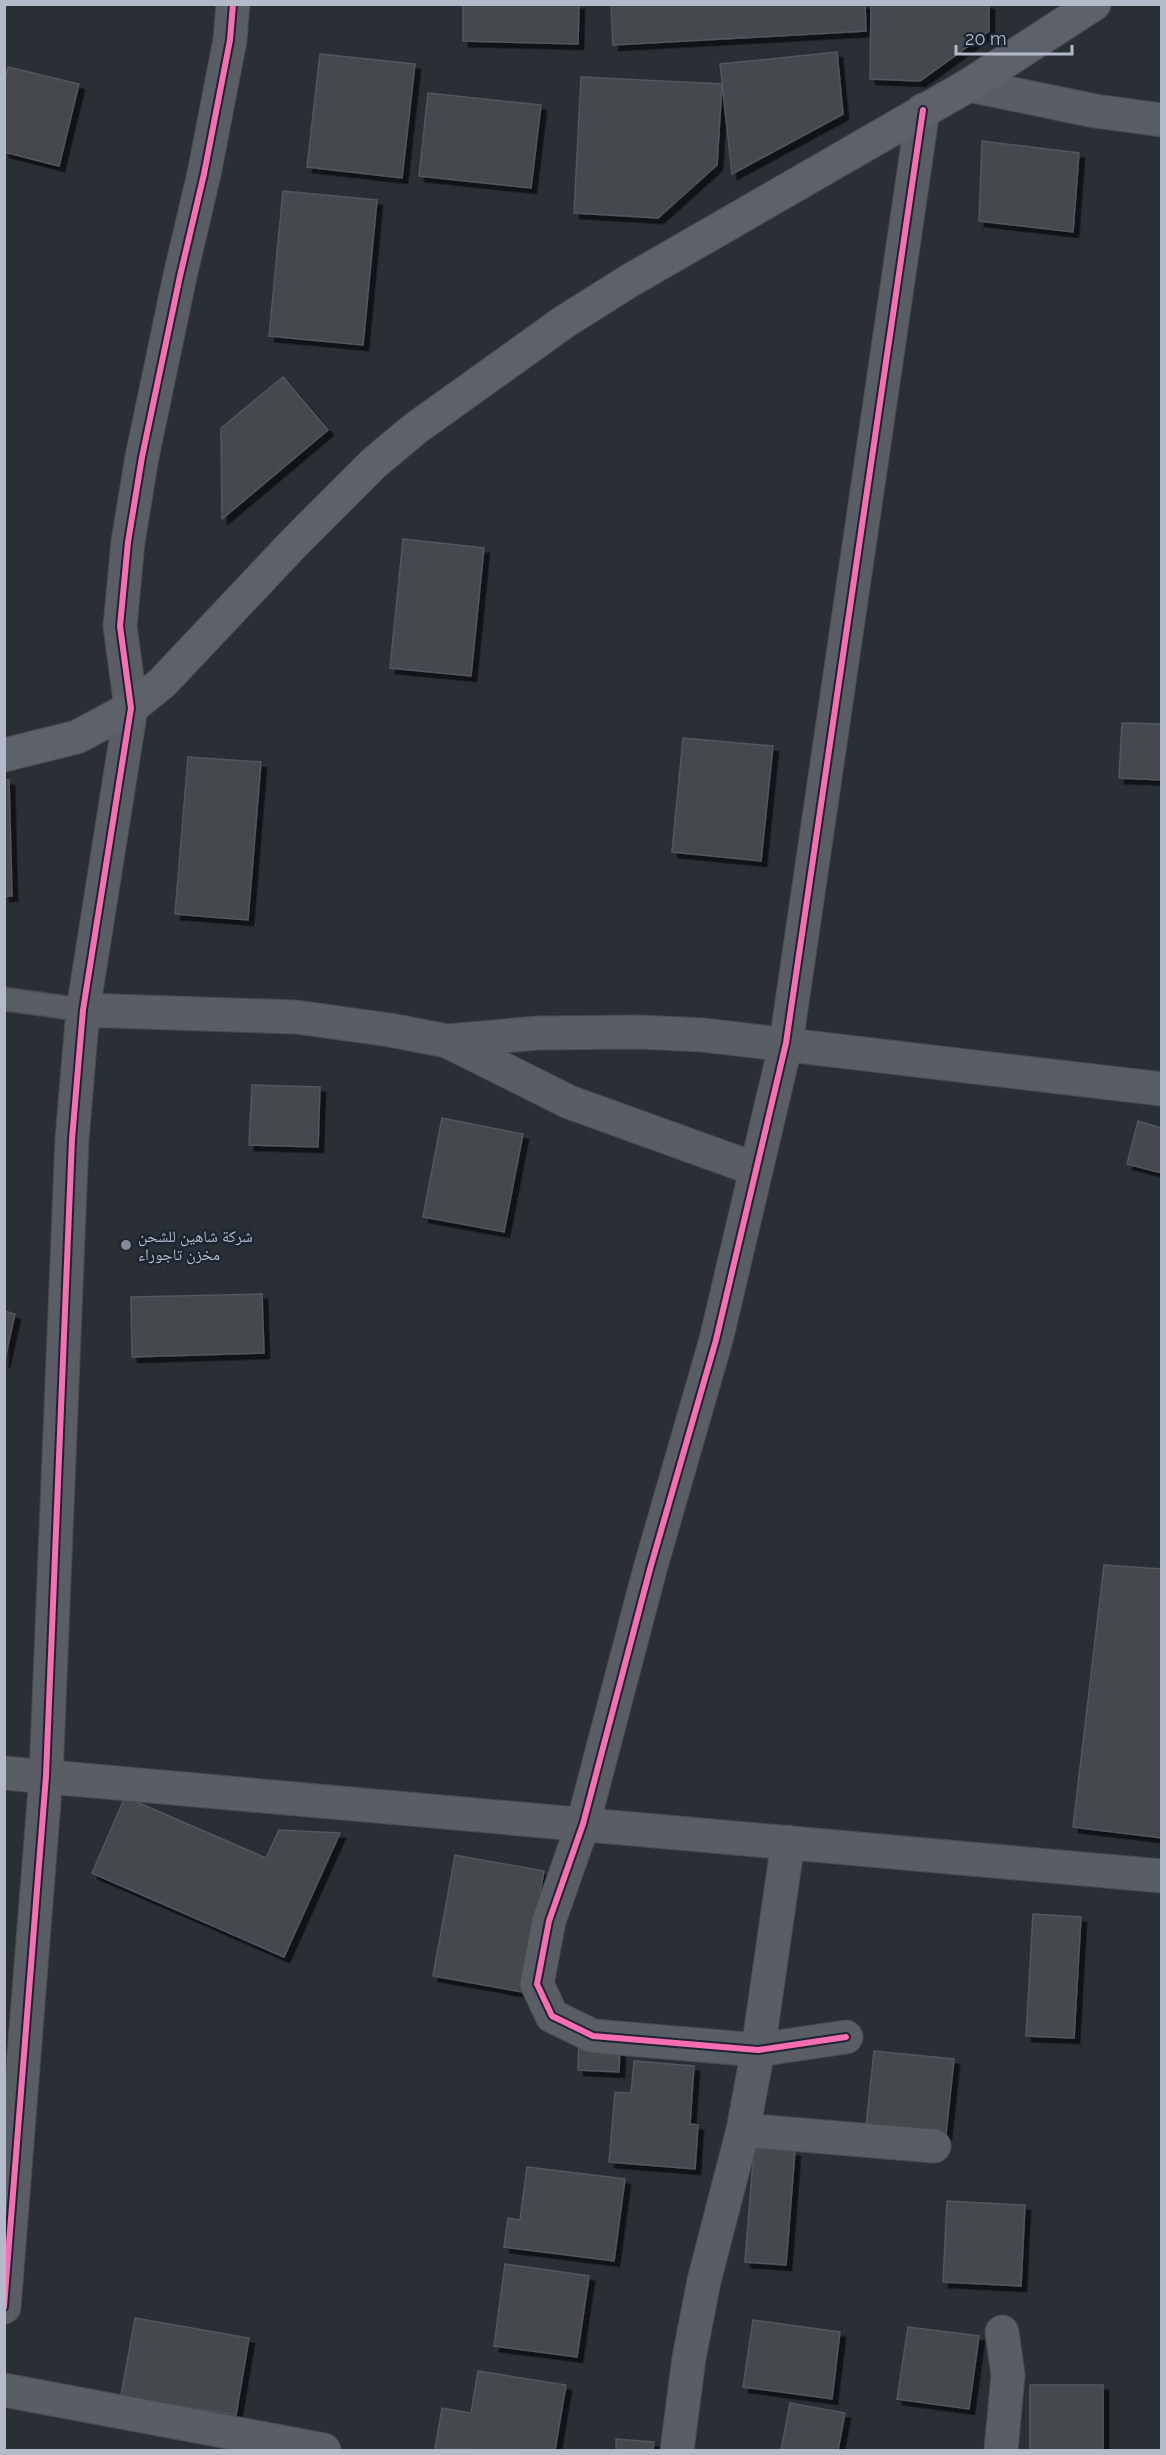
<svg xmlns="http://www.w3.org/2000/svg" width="1166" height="2455" font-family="Raleway,'Noto Naskh Arabic',sans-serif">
  <defs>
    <filter id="shadow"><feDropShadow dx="5.5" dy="5.5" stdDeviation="0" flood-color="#0009"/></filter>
  </defs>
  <rect width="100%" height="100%" fill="#2a2f36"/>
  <path fill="#44484e" stroke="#52565e" stroke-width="1.5" filter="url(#shadow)" d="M463 4H579L578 44 463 41Z
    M611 4H865L866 31 613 45Z
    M871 4H989V31L920 81 870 79Z
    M837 52 843 114 732 174 720 64Z
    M320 54 415 64 402 178 307 167Z
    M8 67 79 84 59 166 4 152V83Z
    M581 77 722 84 717 165 658 218 574 213Z
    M428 93 541 105 531 188 419 176Z
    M982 141 1079 153 1073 232 979 221Z
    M283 191 377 200 363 345 269 336Z
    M283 377 328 430 222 519 221 428Z
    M403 539 484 548 471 676 390 668Z
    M1122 723 1162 724V780L1119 778Z
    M683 738 773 746 761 861 672 852Z
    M188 757 261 762 248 920 175 914Z
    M4 780H9L12 896H4Z
    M252 1085 320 1087 318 1147 249 1145Z
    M442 1118 523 1134 504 1232 423 1217Z
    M1138 1121 1162 1128V1173L1127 1164Z
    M262 1294 264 1353 132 1357 131 1297Z
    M4 1311 15 1314 4 1363Z
    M1104 1565 1162 1569V1838L1073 1827Z
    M125 1797 266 1858 279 1830 340 1833 284 1957 92 1873Z
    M455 1855 544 1871 522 1992 433 1976Z
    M1033 1914 1081 1917 1074 2038 1026 2036Z
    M579 2043 620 2046 619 2072 578 2070Z
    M874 2051 954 2059 946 2134 866 2127Z
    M634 2061 694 2066 690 2124 698 2125 695 2169 609 2162 615 2092 631 2093Z
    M754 2148 795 2151 786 2265 745 2262Z
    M527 2167 625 2179 614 2261 504 2247 508 2218 520 2220Z
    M947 2201 1025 2205 1021 2286 943 2282Z
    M505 2264 589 2276 577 2357 494 2346Z
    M135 2318 249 2338 236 2415 121 2396Z
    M753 2320 840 2332 832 2399 743 2387Z
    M908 2327 979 2336 969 2409 897 2399Z
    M478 2371 566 2385 555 2450 435 2449 442 2408 471 2413Z
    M1030 2385H1103V2450H1030Z
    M790 2403 845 2413 838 2450H781Z
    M616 2439 654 2442 653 2450H616Z"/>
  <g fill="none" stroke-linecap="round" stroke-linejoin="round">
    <g stroke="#484b51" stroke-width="25">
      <path id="lane" d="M4 999 83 1010"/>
    </g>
    <g stroke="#484b51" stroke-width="35">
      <path id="street" d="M969 85 1095 111 1162 120
        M83 1010 296 1017 390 1030 447 1041 538 1033 639 1032 703 1035 1162 1089
        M447 1041 569 1102 755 1169
        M4 1773 1162 1876
        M846 2037 758 2050 593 2036 552 2016 537 1984 549 1921 583 1824 650 1569 716 1340 786 1043 923 110
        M743 2130 934 2146
        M4 2307 46 1776 72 1139 83 1010 131 708 120 626 128 542 142 457 180 276 204 174 230 40 233 4
        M4 2390 324 2450
        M677 2450 689 2358 704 2281 743 2130 758 2050 788 1842
        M1001 2450 1008 2375 1002 2332"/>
    </g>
    <g stroke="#484b51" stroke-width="35">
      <path id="secondary" d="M4 755 77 737 131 708 162 683 296 541 374 463 416 428 564 322 629 281 969 85 1094 4"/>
    </g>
    <use href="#lane" stroke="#595d64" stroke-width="22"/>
    <use href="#street" stroke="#595d64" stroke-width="33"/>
    <use href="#secondary" stroke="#5d626a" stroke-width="33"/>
    <g stroke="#1d2531" stroke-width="10">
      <path id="cycleway" d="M846 2037 758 2050 593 2036 552 2016 537 1984 549 1921 583 1824 650 1569 716 1340 786 1043 923 110
        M4 2307 46 1776 72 1139 83 1010 131 708 120 626 128 542 142 457 180 276 204 174 230 40 233 4"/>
    </g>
    <use href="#cycleway" stroke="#f96db3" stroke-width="6"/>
  </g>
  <circle fill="#838a95" stroke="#1d2531" stroke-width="2" cx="126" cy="1245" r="6"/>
  <g text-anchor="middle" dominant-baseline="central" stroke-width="5" stroke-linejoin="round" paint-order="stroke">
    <g font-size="16" fill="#b3bbc8" stroke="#1d2531" text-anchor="start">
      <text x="138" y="1236">شركة شاهين للشحن<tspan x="138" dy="18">مخزن تاجوراء</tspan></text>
    </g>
  </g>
  <rect width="1166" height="2455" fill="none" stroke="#b3bbc8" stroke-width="12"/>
  <path d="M956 45v9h116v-9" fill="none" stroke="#b3bbc8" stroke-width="3"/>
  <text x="965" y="45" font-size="18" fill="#b3bbc8" stroke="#1d2531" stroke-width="4.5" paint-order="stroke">20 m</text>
</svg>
